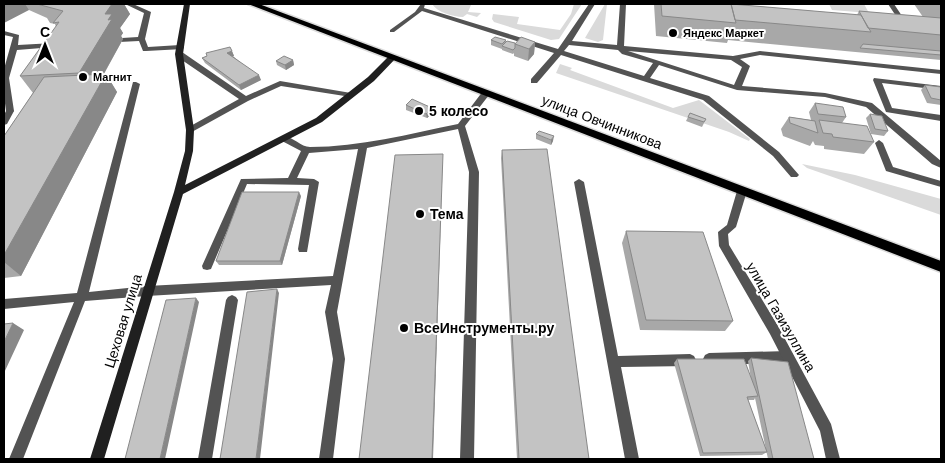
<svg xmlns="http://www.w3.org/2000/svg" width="945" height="463" font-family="Arial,sans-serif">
  <rect width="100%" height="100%" fill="#fff"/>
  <path fill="#dadada" d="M432 4 471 5 468 12 481 13 477 17 467 14 463 17C453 17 437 12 432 4Z
    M574 4H582L559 39 551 40 494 22 492 19 493 14 519 17 517 24 560 30 571 14Z
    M605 4H607L603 40 598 42 585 38Z
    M829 4H864L869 13 832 10Z
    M560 64 572 68 570 70 673 108 699 100 750 139 749 141 729 132 556 73Z
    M802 164 855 175 941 199V215L807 168Z"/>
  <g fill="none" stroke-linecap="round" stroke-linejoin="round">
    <g stroke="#dbdbdb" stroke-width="3">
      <path id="primary" d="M248 4H259L941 261V272Z"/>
    </g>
    <path fill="#535353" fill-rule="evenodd" d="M125 4H133L151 12 145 39 148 47 180 45 184 47 183 49 146 51H143L139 41 119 42 118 40 122 38 138 37 144 13Z
      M421 4H425L424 8 558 49 589 4H595L572 41 617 45 620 4H626L624 46 733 56 760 51 941 70V74L760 55 740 59 750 66 742 86 825 93 872 103 941 161V168L932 164 866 107 825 97 737 90 659 65 650 78 709 96 779 152 799 175 797 177H791L773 156 703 100 561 55 537 83H531V79L554 53 422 11 394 32H390V30L415 12ZM569 45 618 50 622 54 653 63 644 76 564 51ZM628 51 731 60 742 67 734 85Z
      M888 4H894L902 16 899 23 892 25 889 23 894 21 896 16Z
      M4 31 19 35 18 45 54 43 58 45 54 47 17 50 9 78 14 111 10 114 6 111 4 96V69L13 37 4 35Z
      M176 52H182L246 96 280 81 351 93 355 95 351 97 281 86 248 101 190 133 186 130 187 128 239 99 176 56Z
      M874 78 941 86V90L882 83 892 108 941 115V121L886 112 873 80Z
      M133 82H136L140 84 89 292 147 286 333 276 358 149 309 153 297 178 314 179 319 182 307 252H299L298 249 309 185 247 184 211 269 207 270 203 269 202 266 241 179 288 178 301 151 282 141 281 139 282 137C292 135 300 147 310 147 360 147 409 134 458 124L483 91H489V95L465 126 479 172 474 459H460L469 172 458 129 367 148 337 312 345 359 333 459H319L333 359 325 312 331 285 147 296 85 301 23 459H9L74 302 4 309V299L77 293Z
      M879 140 883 143 893 167 941 181V187L886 171 875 143Z
      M579 179 584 182 618 356 690 354 694 356 696 360 694 364 690 366 621 367 639 459H625L574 182Z
      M232 295 236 297 238 300 212 459H198L226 300 228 297Z
      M788 351 792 353 794 357 792 361 788 363 709 365 705 363 703 359 705 355 709 353Z"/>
    <path fill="#535353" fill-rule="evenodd" d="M10 108 14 111 7 124 4 125V115L7 109Z
      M742 188 747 191 736 227 728 234 729 245 778 326 831 424 840 459H826L820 431 770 334 719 246 718 232 727 225 737 191Z"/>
    <path fill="#202020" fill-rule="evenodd" d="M184 4H190L183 54 194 130 193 151 185 185 316 118 368 77 390 55H393L397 57 374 81 322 122 183 194 104 459H90L174 192 185 151 186 130 175 54Z"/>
    <use href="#primary" fill="#000" fill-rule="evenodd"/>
  </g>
  <path fill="#a8a8a8" d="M4 4H124L130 14 120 28 123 33 121 36 123 39 104 74H106L117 92 21 276 4 278V136L33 93 20 76 56 27 55 24 50 23 47 18 29 10Z
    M654 4H731L857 15 859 11 923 17 914 4H941V60L728 40 727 43 656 36Z
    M491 40H506V42L515 43 535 42 534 54 528 61 514 56V53L513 54 502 50V49L491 45Z
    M230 47 234 56H233L261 80 241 90 205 63 202 58Z
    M293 60 294 65 286 70 277 65 276 61Z
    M925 85 941 87V105L927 103 921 90Z
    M815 103 846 117 842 123 874 142 864 154 824 149V146L815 145 813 141 810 146 783 136 781 129 789 117 811 120 809 112Z
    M406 105 432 108 433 113 427 118 406 110Z
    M690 113 706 119 702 127 686 121Z
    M870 114 888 131 884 136 871 134 866 118Z
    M536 134 553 141 551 145 536 139Z
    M502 150 589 459H517L501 158Z
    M301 196 282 265H219L216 261Z
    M626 231 733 321 725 331 640 330 622 243Z
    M751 358 814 459H768L755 398 754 400H748L767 452 762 455 700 456 674 363 677 359 751 379 748 361Z"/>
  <path fill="#888" d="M4 4H25L29 10 4 23Z
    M112 4H124L130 14 120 28 123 33 121 36 123 39 93 93 79 73 105 14Z
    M535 42 534 54 528 61 529 49Z
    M232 51 234 56 229 57 227 53Z
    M293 60 294 65 286 70 285 65Z
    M106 74 117 92 21 276 4 262V255Z
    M259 75 261 80 241 90 239 85Z
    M432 108 433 113 427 118 426 114Z
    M554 136 553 141 551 145V140Z
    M443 154 433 459H432Z
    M299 192 301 196 282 265 280 261Z
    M277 289 279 293 260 459H256Z
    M196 298 199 302 165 459H160Z
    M13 323 24 330 4 373V342Z"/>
  <path fill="#c3c3c3" stroke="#888" d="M37 4H112L105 14H112L108 20 112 19 79 73 20 76 59 22 53 23 63 11Z
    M661 4H731L736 23 662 16Z
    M731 4 861 15 871 32 735 20Z
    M859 11 941 18V35L868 28Z
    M495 37 506 40 502 44 491 40Z
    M521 37 535 42 529 49 515 44Z
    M507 41 515 43V48L513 50 502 46Z
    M863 44 941 51V55L860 48Z
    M230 47 232 51 227 53 259 75 239 85 202 58 207 56 206 53Z
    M284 56 293 60 285 65 276 61Z
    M106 74 4 255V136L44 77Z
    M925 85 941 87V100L931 98Z
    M412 99 432 108 426 114 406 105Z
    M815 103 843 107 846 117 818 114Z
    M690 113 706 119 704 122 688 117Z
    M870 114 882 116 888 131 875 129Z
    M789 117 815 121 818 133 790 123Z
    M819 120 867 126 874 142 833 137 832 134 823 133Z
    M539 131 554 136 551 140 536 134Z
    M547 149 589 459H519L502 150Z
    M443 154 432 459H359L395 155Z
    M242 192H299L280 261H216Z
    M626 231 703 232 733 321 646 320Z
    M277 289 256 459H220L247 292Z
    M196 298 160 459H125L166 300Z
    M13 323 4 342V324Z
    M751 358 788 362 814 459H773Z
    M677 359H744L758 396 747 397 767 452 703 453Z"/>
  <g fill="#000" stroke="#fff" stroke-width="2">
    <circle cx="673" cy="33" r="5"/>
    <circle cx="83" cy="77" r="5"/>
    <circle cx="419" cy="111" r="5"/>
    <circle cx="420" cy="214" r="5"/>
    <circle cx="404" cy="328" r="5"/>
  </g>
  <g text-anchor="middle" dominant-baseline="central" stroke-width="4" stroke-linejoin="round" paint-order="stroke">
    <g font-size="11" font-weight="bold" fill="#000" stroke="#fff" text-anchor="start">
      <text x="683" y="33">Яндекс Маркет</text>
      <text x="93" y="77">Магнит</text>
    </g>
    <g font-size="14" font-weight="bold" fill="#000" stroke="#fff" text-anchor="start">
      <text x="429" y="111">5 колесо</text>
      <text x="430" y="214">Тема</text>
      <text x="414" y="328">ВсеИнструменты.ру</text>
    </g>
    <g font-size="14" fill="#000" stroke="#fff">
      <text transform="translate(602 122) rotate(21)">улица Овчинникова</text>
      <text transform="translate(781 317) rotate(60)">улица Газизуллина</text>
      <text transform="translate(123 321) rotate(-73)">Цеховая улица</text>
    </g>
  </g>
  <rect width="945" height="463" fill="none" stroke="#000000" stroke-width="10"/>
  <g transform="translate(45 45)" stroke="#ffffff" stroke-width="4" paint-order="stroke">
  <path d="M0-4L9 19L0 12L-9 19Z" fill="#000000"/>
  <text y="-8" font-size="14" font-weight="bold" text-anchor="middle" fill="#000000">С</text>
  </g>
</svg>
